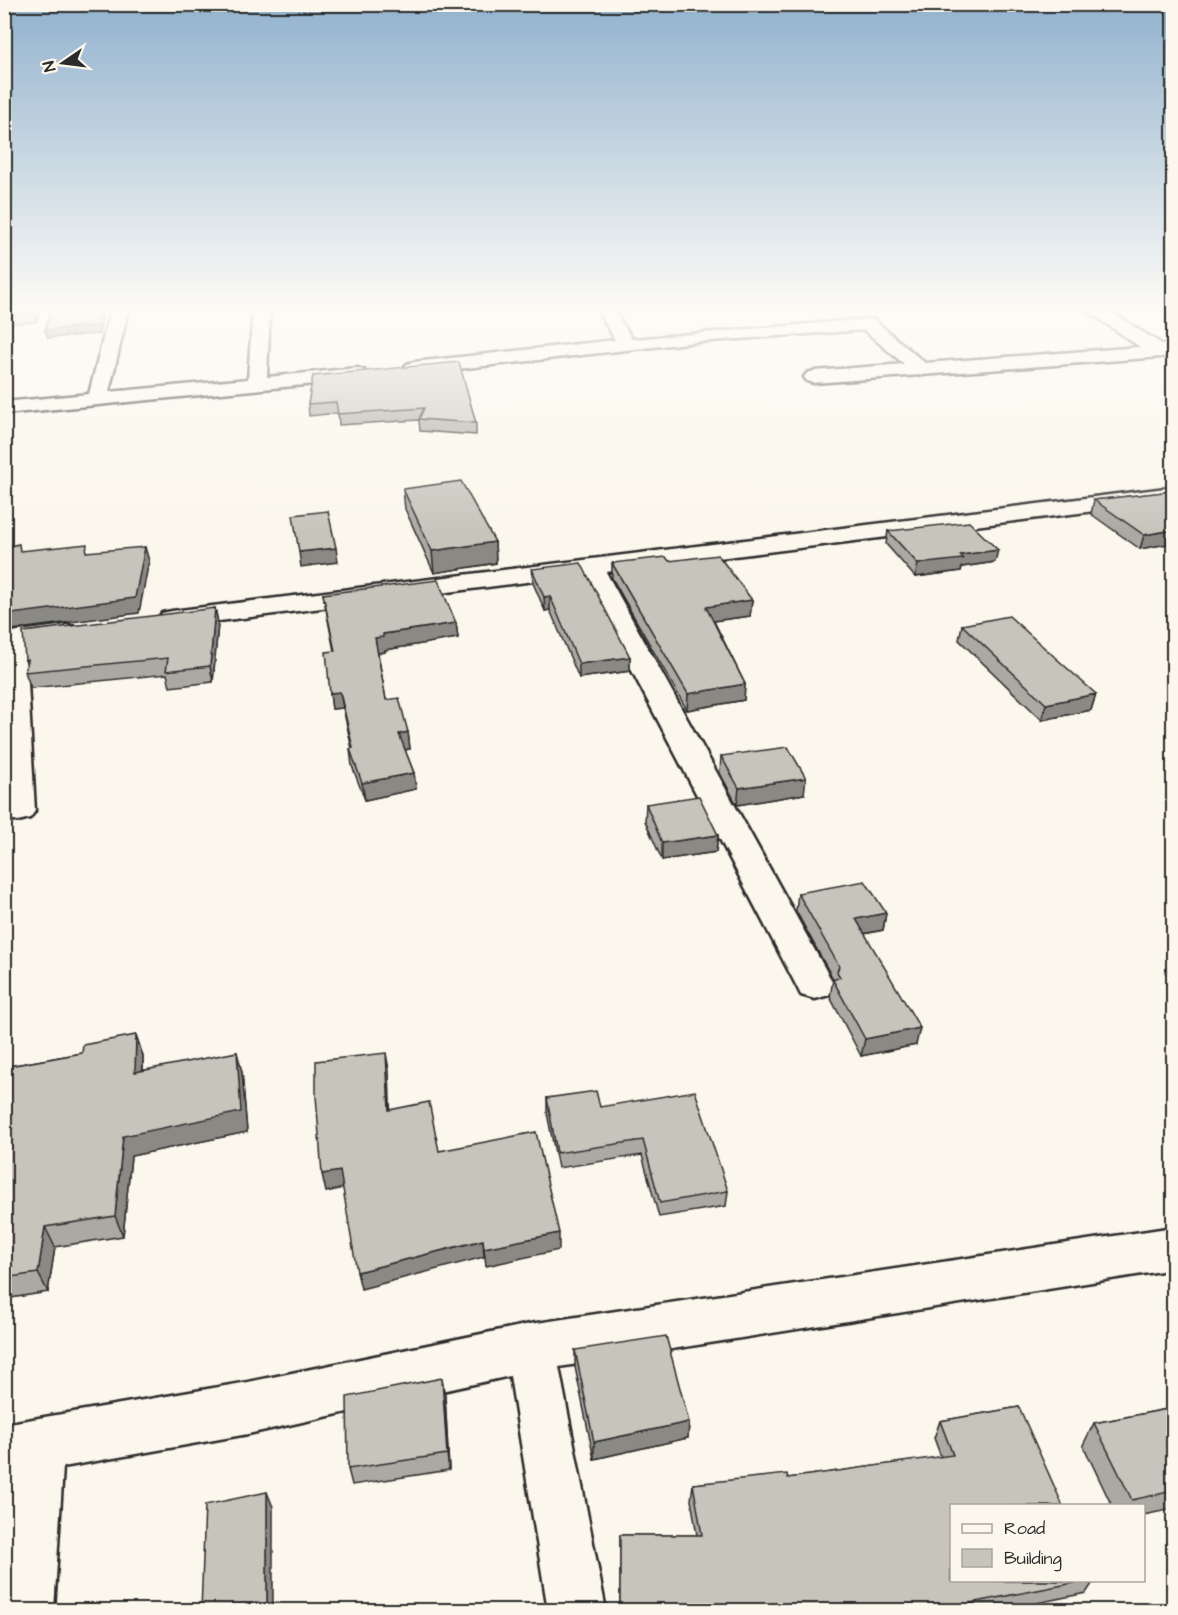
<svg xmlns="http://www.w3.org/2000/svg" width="1178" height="1615" font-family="'Architects Daughter',sans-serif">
  <rect width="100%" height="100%" fill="#fbf7ec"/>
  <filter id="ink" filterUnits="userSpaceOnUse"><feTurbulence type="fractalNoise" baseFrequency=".0167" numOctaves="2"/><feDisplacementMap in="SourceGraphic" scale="12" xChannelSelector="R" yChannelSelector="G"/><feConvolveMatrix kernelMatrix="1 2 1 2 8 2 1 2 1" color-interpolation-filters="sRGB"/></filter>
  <g filter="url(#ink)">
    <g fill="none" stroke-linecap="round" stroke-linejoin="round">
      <g stroke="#2b2b2b" stroke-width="5">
        <path id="minor" d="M111 307H129L109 392 248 379 253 307H270L267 377 357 368 364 370 367 374 364 378 357 380 4 414V402L89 394Z
          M596 307H612L632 339 868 319 874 320 925 363 1140 347 1082 307H1103L1163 345 1174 344V356L814 383 807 381 804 377 807 373 814 371 904 364 864 330 697 342 414 374 407 372 404 368 407 364 414 362 615 340Z
          M1174 487V501L606 572 834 985 829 995 815 999 801 995 796 985 582 575 172 627 162 625 158 619 162 613 172 611Z
          M67 625 77 627 81 633 77 639 26 646 35 811 30 818 18 821 6 818 4 633Z
          M1174 1227V1269L559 1367 606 1610H548L510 1376 248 1434 63 1467 54 1610H4V1518L8 1477 4 1478V1424L248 1382 530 1324Z"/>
      </g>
      <use href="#minor" fill="#fbf7ec" fill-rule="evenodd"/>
    </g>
    <path fill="#aba9a2" stroke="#2b2b2b" stroke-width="1.5" d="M4 307H41L36 322 4 324Z
      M313 376 476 423V435L420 431 419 420 339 425 338 413 309 416 308 404Z
      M403 489 495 542 496 563 434 573 405 509Z
      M1173 491 1140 549 1091 514 1094 500Z
      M888 531 995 562 962 567 961 571 915 577 886 544Z
      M669 561 752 600 750 616 714 621 745 684 744 700 687 710 612 578V563Z
      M532 569 630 657V671L579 678 550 610 545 611 533 583Z
      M323 594 456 623 458 638 385 650V652L378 653 386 700 408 732 410 749 405 750 414 773 416 789 365 800 352 766 350 749H352L343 708 332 709 330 693 334 651Z
      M215 608 218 623 213 682 170 687 167 674 31 688 25 672 27 666 25 660Z
      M962 625 1096 694 1091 710 1042 720 959 640Z
      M721 756 804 794 737 805 720 773Z
      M646 804 718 835 716 852 662 860 645 821Z
      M798 893 886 913 883 930 864 934 916 1045 861 1056 830 997 833 979 796 911Z
      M136 1035 143 1056V1070L242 1072 247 1132 131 1156 123 1236 55 1247 48 1292 4 1299V1067L82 1053Z
      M547 1098 600 1107 728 1191 726 1206 659 1217 642 1155 558 1168 547 1113Z
      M575 1350 689 1422 688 1438 594 1459 575 1367Z
      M445 1395 449 1470 352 1485 348 1469Z
      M1019 1407 951 1581H1094L1086 1593 998 1611H620V1535H697L691 1500 693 1484 788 1478 941 1457 934 1438 940 1421Z
      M1173 1408V1509L1143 1515V1506H1112L1083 1445 1094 1423Z"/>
    <path fill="#8b8984" stroke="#2b2b2b" stroke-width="1.5" d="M36 307H41L36 322 34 313Z
      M100 307H104L99 334 48 338 45 330Z
      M1173 530V543L1140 549 1144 535Z
      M495 542 496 563 434 573 432 551Z
      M145 547 149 561 139 613 4 631V615Z
      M336 548 338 562 301 567 299 552Z
      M998 550 995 562 962 567 961 571 915 577 918 564 960 555Z
      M550 596V610L545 611 544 597Z
      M752 600 750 616 705 622 706 607Z
      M215 608 218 623 213 682 210 666Z
      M456 623 458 638 385 650V652L377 653 375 638 383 634Z
      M630 657V671L579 678V664Z
      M745 684 744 700 687 710 688 694Z
      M340 692 343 708 332 709 330 693Z
      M1096 694 1091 710 1042 720 1046 704Z
      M408 732 410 749 401 750 399 734Z
      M414 773 416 789 365 800 362 783Z
      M806 778 804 794 737 805 739 788Z
      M718 835 716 852 662 860V843Z
      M886 913 883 930 852 936 856 919Z
      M920 1028 916 1045 861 1056 865 1039Z
      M136 1035 143 1056 142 1092 135 1072Z
      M237 1052 242 1072 247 1132 131 1156 123 1236 115 1216 123 1136Z
      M386 1053 389 1070 391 1127 389 1110Z
      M340 1171 344 1188 326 1192 322 1174Z
      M45 1227 55 1247 48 1292 38 1273Z
      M559 1233V1250L486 1266 484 1248Z
      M483 1240 484 1257 361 1289 357 1272Z
      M442 1378 445 1395 449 1470 447 1454Z
      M689 1422 688 1438 594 1459V1442Z
      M267 1492 273 1507V1611H267Z"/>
    <path fill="#c7c4bc" stroke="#2b2b2b" stroke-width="1.5" d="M4 307H36L34 313 4 315Z
      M52 307H100L97 326 45 330Z
      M459 362 476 423 419 419 424 408 338 414 336 402 308 404 313 376Z
      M461 481 495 542 432 551 403 489Z
      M1173 491V530L1144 535 1094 500Z
      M328 511 336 548 299 552 293 515Z
      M969 522 998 550 960 555 963 559 918 564 888 531Z
      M19 544 20 551 87 544 86 552 145 547 135 598 4 615V547Z
      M718 555 752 600 706 607 745 684 688 694 612 563 666 557 669 561Z
      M581 563 630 657 579 664 550 596 544 597 532 569Z
      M438 580 456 623 383 634V637L375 638 386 700 399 698 408 732 399 734 414 773 362 783 350 749 353 748 340 692 330 693 326 652 335 651 323 594Z
      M215 608 210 666 166 671 168 658 25 672 28 659 25 660 23 632Z
      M1009 616 1096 694 1046 704 962 625Z
      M788 747 806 778 739 788 721 756Z
      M699 796 718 835 662 843 646 804Z
      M865 881 886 913 856 919 920 1028 865 1039 833 980 840 977 837 972 839 966 798 893Z
      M136 1035 135 1072 237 1052 241 1112 123 1136 115 1216 45 1227 38 1273 4 1278V1067L82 1053 83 1045Z
      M386 1053 389 1110 429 1102 439 1151 536 1132 559 1233 484 1248 483 1240 357 1272 340 1171 322 1174 316 1096V1061Z
      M596 1091 600 1107 695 1091 728 1191 660 1203 643 1140 557 1153 547 1098Z
      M666 1336 689 1422 594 1442 575 1350Z
      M442 1378 447 1454 348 1469 347 1397Z
      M1019 1407 1063 1506H951V1581H1084L970 1603 974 1611H620V1535H702L693 1484 787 1474 788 1478 953 1455 940 1421Z
      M1173 1408V1491L1132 1500 1094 1423Z
      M267 1492V1611H201L205 1505Z"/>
  </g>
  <linearGradient id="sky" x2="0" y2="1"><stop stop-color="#92b2ce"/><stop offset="0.58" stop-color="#fdfbf6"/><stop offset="1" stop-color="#fdfbf6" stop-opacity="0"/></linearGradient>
  <rect width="1178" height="533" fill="url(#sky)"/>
  <rect width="1178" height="1615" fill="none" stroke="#fbf7ec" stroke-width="24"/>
  <rect x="12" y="12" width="1154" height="1591" fill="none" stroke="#2b2b2b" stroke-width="2" filter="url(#ink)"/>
  <rect x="950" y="1504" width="195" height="78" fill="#fbf7ec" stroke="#a8a59f" stroke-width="1.5"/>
  <rect x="962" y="1524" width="30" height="9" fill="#fbf7ec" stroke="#a8a59f" stroke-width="1.5"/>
  <text x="1004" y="1534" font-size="18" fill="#2b2b2b">Road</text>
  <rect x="962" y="1549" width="30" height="18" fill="#c7c4bc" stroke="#a8a59f" stroke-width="1.5"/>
  <text x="1004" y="1564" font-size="18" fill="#2b2b2b">Building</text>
  <g transform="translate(63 63) rotate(256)" stroke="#fbf7ec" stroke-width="4.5" paint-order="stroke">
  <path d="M0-4.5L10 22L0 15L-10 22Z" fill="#2b2b2b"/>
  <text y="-9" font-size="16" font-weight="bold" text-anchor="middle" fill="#2b2b2b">N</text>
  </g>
</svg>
